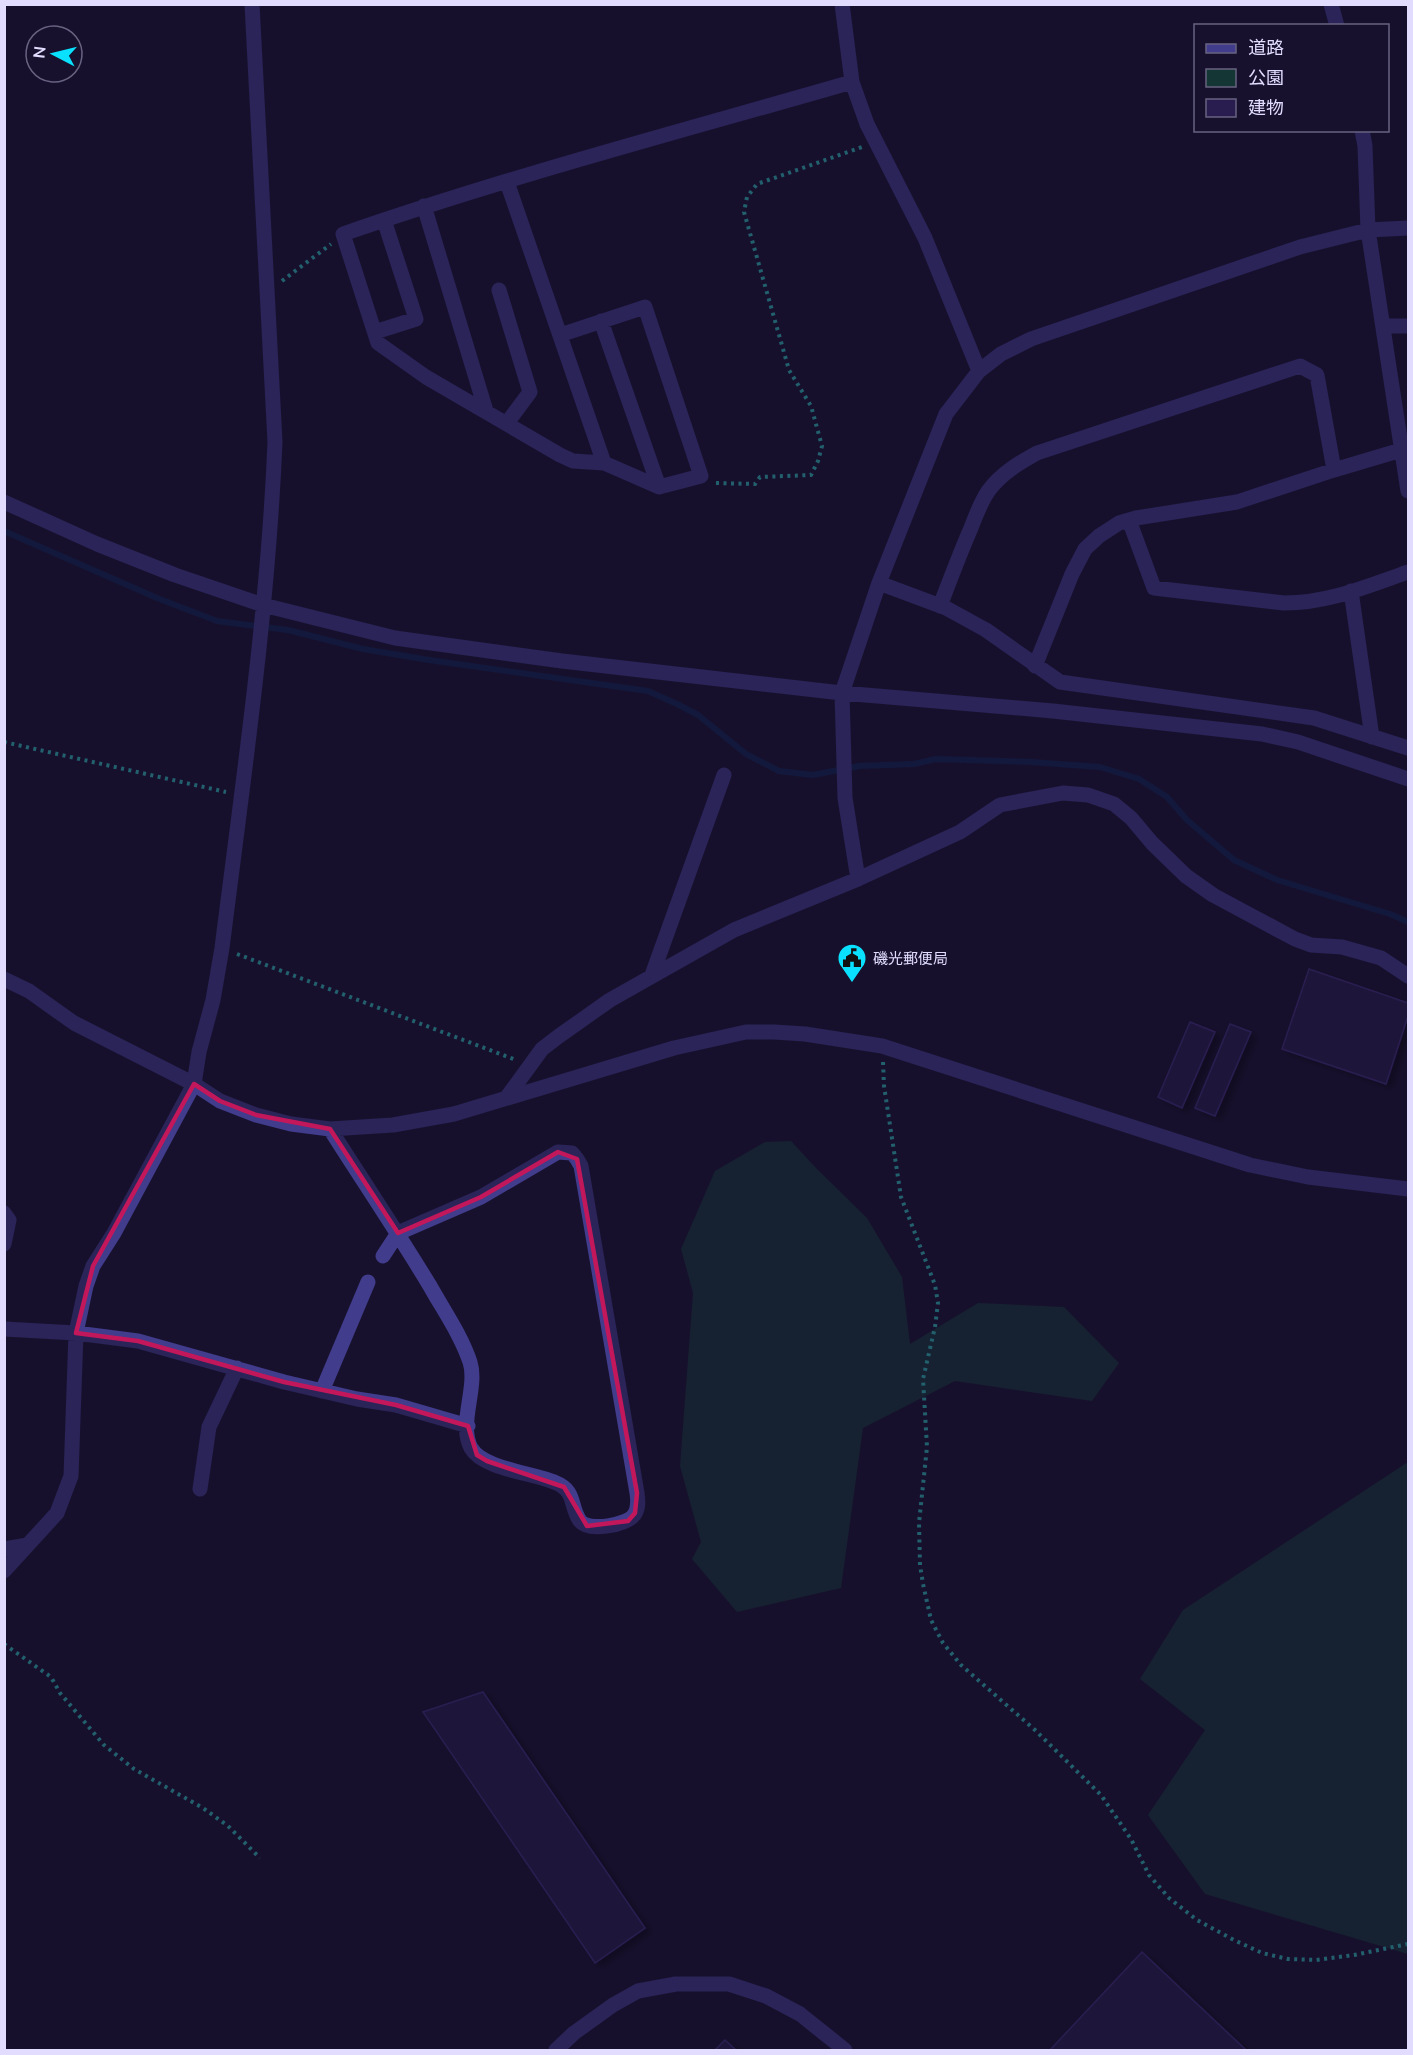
<svg xmlns="http://www.w3.org/2000/svg" width="1413" height="2055" font-family="Mulish,'Noto Sans JP',sans-serif">
  <defs>
    <filter id="shadow"><feDropShadow dx="6" dy="4" stdDeviation="3" flood-color="#0009"/></filter>
  </defs>
  <rect width="100%" height="100%" fill="#17112d"/>
  <path fill="#143736" d="M791 1141 816 1168 867 1218 902 1277 910 1344 978 1303 1064 1307 1119 1363 1092 1401 955 1381 863 1428 841 1588 737 1612 692 1559 701 1542 680 1466 693 1293 681 1249 715 1171 765 1142Z
    M1408 1462V1954L1205 1894 1148 1815 1205 1730 1140 1679 1183 1610Z"/>
  <g fill="none" stroke-linecap="round" stroke-linejoin="round">
    <path stroke="#0d2450" stroke-width="6" d="M4 531 157 598 217 621 288 630 363 649 429 660 648 691 677 704 698 715 746 754 779 771 813 775 859 766 914 764 936 759 1031 762 1100 767 1139 779 1167 797 1187 820 1234 860 1277 880 1390 914 1408 922"/>
  </g>
  <path fill="#281d4e" stroke="#3f2f7a" stroke-width="1.5" filter="url(#shadow)" d="M1309 969 1408 1003V1016L1386 1084 1282 1049Z
    M1190 1022 1215 1032 1182 1108 1158 1097Z
    M1230 1024 1251 1032 1215 1116 1195 1108Z
    M483 1692 645 1928 595 1963 423 1712Z
    M1142 1952 1246 2050H1050Z
    M725 2040 736 2050H715Z"/>
  <g fill="none" stroke-linecap="round" stroke-linejoin="round">
    <path stroke="#30c0bb" stroke-width="4" stroke-dasharray="3 4.5" stroke-linecap="butt" d="M282 281 331 244
      M716 483 755 484 760 477 811 475 818 461 822 446 811 406 789 370 744 212 747 197 757 184 862 147
      M4 742 226 792
      M237 954 516 1060
      M883 1062 884 1086 901 1197 935 1285 938 1303 935 1327 923 1379 927 1447 919 1523 920 1565 923 1584 931 1620 943 1643 961 1665 1035 1730 1101 1795 1131 1839 1149 1875 1169 1898 1197 1920 1234 1940 1262 1953 1288 1959 1316 1960 1354 1955 1408 1944
      M4 1644 51 1677 60 1693 104 1745 134 1769 203 1808 228 1826 260 1858"/>
    <path stroke="#413c8c" stroke-width="15" d="M842 4 852 82 867 124 925 238 979 371
      M1331 4 1337 26
      M1362 130 1365 146 1368 230 1408 491
      M507 182 604 463 573 461 560 455 426 377 378 343 343 234C510 176 682 131 852 82
      M424 206 486 411
      M499 290 530 392 507 423
      M601 321 659 487
      M1383 326H1408
      M375 332 416 319 384 220
      M560 335 645 307 701 476 659 487 604 463
      M4 502 97 544 175 575 263 605 395 638 562 661 842 693 1053 711 1262 734 1298 742 1408 779
      M1129 520 1154 588 1284 603C1328 603 1368 586 1408 572
      M879 583 946 608 986 630 1060 682 1314 718 1408 748
      M1351 591 1372 737
      M940 606C950 580 960 553 971 528 976 515 981 501 989 490 1002 473 1019 463 1037 453L1300 366 1317 375 1334 470
      M1035 666 1072 574 1085 549 1099 536 1119 523 1136 518 1237 502 1334 470 1408 448
      M858 879 845 798 842 693 879 583 946 414 979 371 1001 354 1031 339 1300 247 1368 230 1408 228
      M652 975 724 775
      M4 979 29 991 74 1023 194 1084 220 1101 256 1115 291 1124 330 1129 393 1125 454 1114 674 1048 746 1032H774L805 1034 882 1046 1250 1165 1308 1177 1408 1189
      M507 1097 542 1049 559 1036 610 1000 734 930 858 879 960 832 1000 805 1063 793 1088 795 1114 804 1131 818 1152 843 1186 876 1213 895 1252 916 1295 939 1311 945 1342 947 1381 958 1408 976
      M330 1129C363 1181 398 1233 430 1286 444 1311 461 1335 470 1362 478 1387 458 1424 471 1448 483 1469 533 1473 554 1482 577 1491 569 1505 580 1521 589 1532 627 1525 634 1515 639 1508 638 1500 637 1493L581 1166 577 1159 572 1153 558 1152 481 1197 398 1233 383 1256
      M4 1213 9 1220 4 1244
      M4 1329 76 1333 138 1341 284 1382 357 1399 396 1405 468 1426
      M322 1391 368 1282
      M200 1489 209 1427 237 1368
      M4 1549 28 1545
      M4 1571 57 1513 71 1476 76 1333 86 1286 93 1266 114 1233 194 1084 199 1052 213 1000 222 948C243 780 268 612 275 442L252 4
      M556 2050 574 2033 613 2005 638 1991 676 1984H729L766 1996 800 2014 845 2050"/>
  </g>
  <path d="M0 0H1413V2055H0ZM194 1084 220 1101 256 1115 330 1129 398 1233 481 1197 558 1152 577 1159 637 1493 635 1513 628 1521 587 1526 564 1487 487 1461 477 1455 468 1426 396 1405 284 1382 138 1341 76 1333 93 1266Z" fill="#17112d" fill-opacity=".55" fill-rule="evenodd"/>
  <path fill="none" stroke="#c2185b" stroke-width="4.5" stroke-linejoin="round" d="M194 1084 220 1101 256 1115 330 1129 398 1233 481 1197 558 1152 577 1159 637 1493 635 1513 628 1521 587 1526 564 1487 487 1461 477 1455 468 1426 396 1405 284 1382 138 1341 76 1333 93 1266Z"/>
  <defs>
    <g id="civic-pin" transform="scale(1.5)"><path d="M0 17L-7.5 6A9.5 9.5 0 1 1 7.5 6Z" fill="#09e1ff" stroke="#17112d"/><path d="M-.6-6.5H3V-4.5H.6V-3L4-1V1h2V6H-6V1h2V-1L-.6-3ZM-1.2 2.5V6h2.4V2.5Z" fill="#111"/></g>
  </defs>
  <g fill-rule="evenodd">
    <use href="#civic-pin" x="852" y="958"/>
  </g>
  <g text-anchor="middle" dominant-baseline="central" stroke-width="5" stroke-linejoin="round" paint-order="stroke">
    <g font-size="15" fill="#e2ddff" stroke="#17112d" text-anchor="start">
      <text x="873" y="958">磯光郵便局</text>
    </g>
  </g>
  <rect width="1413" height="2055" fill="none" stroke="#e2ddff" stroke-width="12"/>
  <rect x="1194" y="24" width="195" height="108" fill="#17112d" stroke="#686381" stroke-width="1.5"/>
  <rect x="1206" y="44" width="30" height="9" fill="#413c8c" stroke="#686381" stroke-width="1.5"/>
  <text x="1248" y="54" font-size="18" fill="#e2ddff">道路</text>
  <rect x="1206" y="69" width="30" height="18" fill="#143736" stroke="#686381" stroke-width="1.5"/>
  <text x="1248" y="84" font-size="18" fill="#e2ddff">公園</text>
  <rect x="1206" y="99" width="30" height="18" fill="#281d4e" stroke="#686381" stroke-width="1.5"/>
  <text x="1248" y="114" font-size="18" fill="#e2ddff">建物</text>
  <g transform="translate(54 54) rotate(277)"><circle r="28" fill="#17112d" stroke="#686381" stroke-width="1.5"/>
  <path d="M0-4.5L10 22L0 15L-10 22Z" fill="#09e1ff"/>
  <text y="-9" font-size="16" font-weight="bold" text-anchor="middle" fill="#e2ddff">N</text>
  </g>
</svg>
